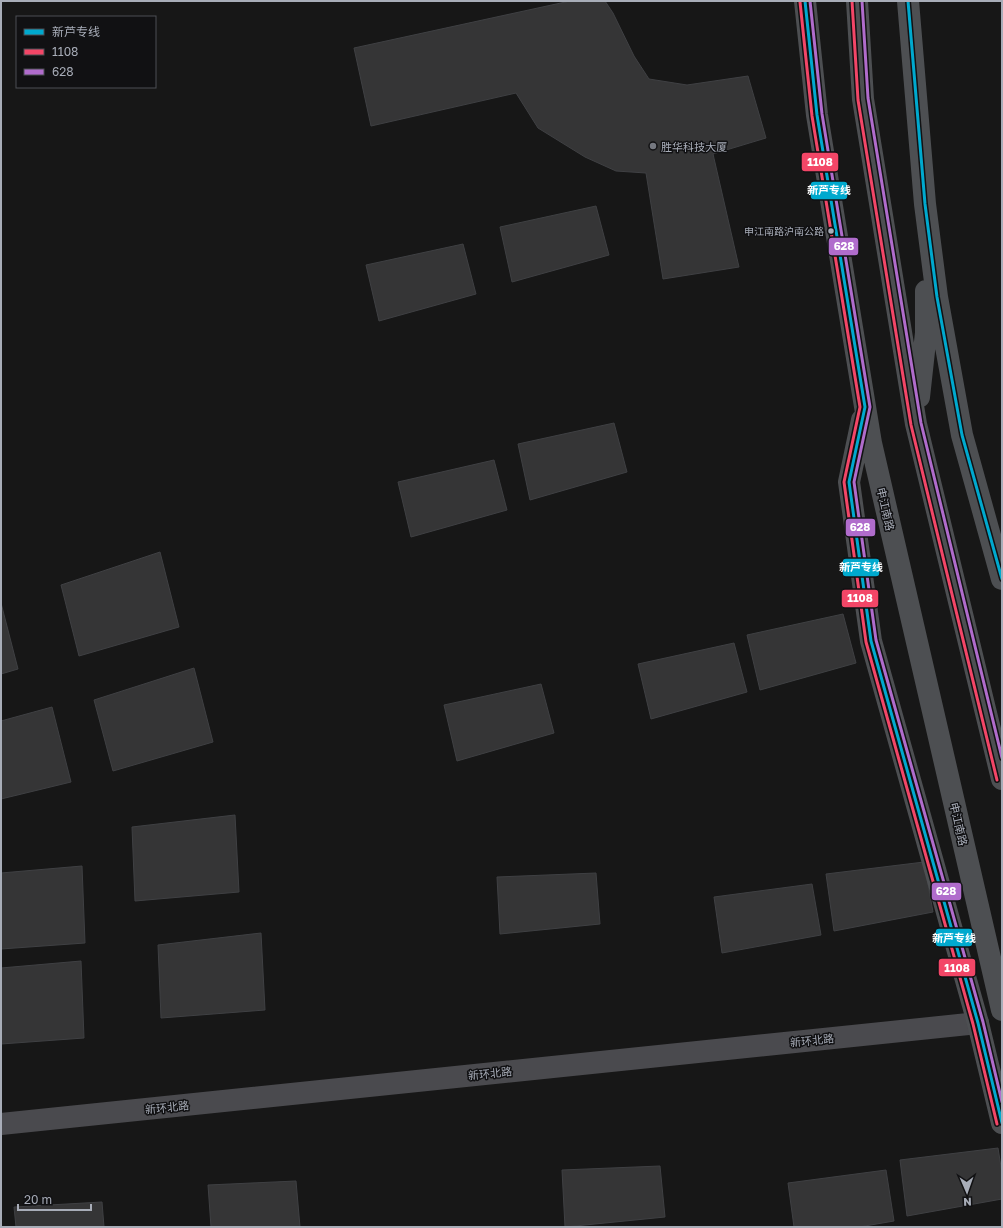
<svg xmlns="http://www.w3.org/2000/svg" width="1003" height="1228" font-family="'Golos Text','Noto Sans SC',sans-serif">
  <rect width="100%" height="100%" fill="#171717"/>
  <path fill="#353536" stroke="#3f4043" d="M570 1H605L613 13 634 56 649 79 687 85 748 76 766 138 713 154 739 267 663 279 646 173 616 171 585 157 538 128 516 93 371 126 354 48Z
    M596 206 609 255 512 282 500 227Z
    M463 244 476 294 379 321 366 265Z
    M614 423 627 472 530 500 518 444Z
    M494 460 507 510 411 537 398 482Z
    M160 552 179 627 79 656 61 585Z
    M1 603 18 669 1 674Z
    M843 614 856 663 760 690 747 635Z
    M734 643 747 692 651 719 638 664Z
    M194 668 213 742 113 771 94 700Z
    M541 684 554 733 457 761 444 705Z
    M52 707 71 782 1 799V721Z
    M235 815 239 892 135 901 132 827Z
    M924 862 933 912 834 931 826 874Z
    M82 866 85 943 1 949V873Z
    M596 873 600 924 500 934 497 877Z
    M812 884 821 935 722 953 714 897Z
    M261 933 265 1010 161 1018 158 945Z
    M81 961 84 1038 1 1044V968Z
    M998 1148 1002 1173V1199L907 1216 900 1160Z
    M660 1166 665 1217 565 1227 562 1170Z
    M886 1170 894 1221 859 1227H794L788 1183Z
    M296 1181 300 1227H211L208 1185Z
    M102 1202 104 1227H16L14 1207Z"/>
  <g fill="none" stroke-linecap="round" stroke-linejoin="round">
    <path stroke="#4a4a4e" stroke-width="22" d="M1 1124 978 1023"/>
    <path stroke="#4d4f52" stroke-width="22" d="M805 1 817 115 871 443 1002 1010
      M857 1 863 99 916 424 1002 779
      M908 1 925 204 937 297 962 435 1002 579
      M919 397 926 333V291
      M862 420 849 482 871 641 978 1023 1002 1123"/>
    <g stroke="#111113" stroke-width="6">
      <path id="bus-1" d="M805 1 817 115 865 407 849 482 871 641 978 1023 1002 1123
        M908 1 925 204 937 297 962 435 1002 579"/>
    </g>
    <g stroke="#111113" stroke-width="6">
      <path id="bus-2" d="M852 1 858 100 911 425 997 780
        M800 2 812 116 860 407 844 482 866 642 973 1024 997 1124"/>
    </g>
    <g stroke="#111113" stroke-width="6">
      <path id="bus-3" d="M810 1 822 114 870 407 854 482 876 640 983 1022 1002 1102
        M862 1 868 98 921 423 1002 758"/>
    </g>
    <use href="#bus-1" stroke="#00a9ce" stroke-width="3"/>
    <use href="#bus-2" stroke="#f34667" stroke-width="3"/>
    <use href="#bus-3" stroke="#b06ccc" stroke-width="3"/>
  </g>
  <circle fill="#757880" stroke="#111113" stroke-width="1.5" cx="653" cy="146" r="4"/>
  <circle fill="#a8adb8" stroke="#111113" stroke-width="1.5" cx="831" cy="231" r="3.5"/>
  <g text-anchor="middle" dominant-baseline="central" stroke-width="3" stroke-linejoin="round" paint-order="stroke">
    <g font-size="10" fill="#a8adb8" stroke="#111113" text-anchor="end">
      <text x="824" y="231">申江南路沪南公路</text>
    </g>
    <g font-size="11" fill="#a8adb8" stroke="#111113" text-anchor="start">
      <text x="661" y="146">胜华科技大厦</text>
    </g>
    <g font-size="11" fill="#a8adb8" stroke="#111113">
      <text transform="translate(886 509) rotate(77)">申江南路</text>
      <text transform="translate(959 824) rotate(77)">申江南路</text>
      <text transform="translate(812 1040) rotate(-6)">新环北路</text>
      <text transform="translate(490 1073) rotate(-6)">新环北路</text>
      <text transform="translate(167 1107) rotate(-6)">新环北路</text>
    </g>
  </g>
  <g stroke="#111113" stroke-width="1.5">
    <rect x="801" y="152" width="38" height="20" rx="4" fill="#f34667"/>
    <rect x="810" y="181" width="38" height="19" rx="4" fill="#00a9ce"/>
    <rect x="828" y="237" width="31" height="19" rx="4" fill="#b06ccc"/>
    <rect x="845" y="518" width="31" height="19" rx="4" fill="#b06ccc"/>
    <rect x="842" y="558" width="38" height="19" rx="4" fill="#00a9ce"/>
    <rect x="841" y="589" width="38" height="19" rx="4" fill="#f34667"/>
    <rect x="931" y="882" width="31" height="19" rx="4" fill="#b06ccc"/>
    <rect x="935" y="928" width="38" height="19" rx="4" fill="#00a9ce"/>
    <rect x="938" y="958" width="38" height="19" rx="4" fill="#f34667"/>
  </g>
  <g font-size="11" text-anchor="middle" font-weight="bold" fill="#fff">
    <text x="820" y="166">1108</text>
    <text x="829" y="194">新芦专线</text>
    <text x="844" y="250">628</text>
    <text x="860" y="531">628</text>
    <text x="861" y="571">新芦专线</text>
    <text x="860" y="602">1108</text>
    <text x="946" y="895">628</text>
    <text x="954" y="942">新芦专线</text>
    <text x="957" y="972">1108</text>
  </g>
  <rect width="1003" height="1228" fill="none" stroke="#a8adb8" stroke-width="4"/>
  <rect x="16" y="16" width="140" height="72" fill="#111113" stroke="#4d4f55"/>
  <rect x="24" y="29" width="20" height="6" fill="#00a9ce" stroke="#4d4f55"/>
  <text x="52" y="36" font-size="12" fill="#a8adb8">新芦专线</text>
  <rect x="24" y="49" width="20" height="6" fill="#f34667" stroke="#4d4f55"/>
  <text x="52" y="56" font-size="12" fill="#a8adb8">1108</text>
  <rect x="24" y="69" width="20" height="6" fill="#b06ccc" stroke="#4d4f55"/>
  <text x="52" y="76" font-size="12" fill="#a8adb8">628</text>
  <g transform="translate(967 1192) rotate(178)" stroke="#111113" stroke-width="3" paint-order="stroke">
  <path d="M0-3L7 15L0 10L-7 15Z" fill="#a8adb8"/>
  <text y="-6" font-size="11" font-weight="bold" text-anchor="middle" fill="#a8adb8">N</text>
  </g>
  <path d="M18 1204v6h73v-6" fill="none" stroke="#a8adb8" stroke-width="2"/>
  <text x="24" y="1204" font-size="12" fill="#a8adb8" stroke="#111113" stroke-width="3" paint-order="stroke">20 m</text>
</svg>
